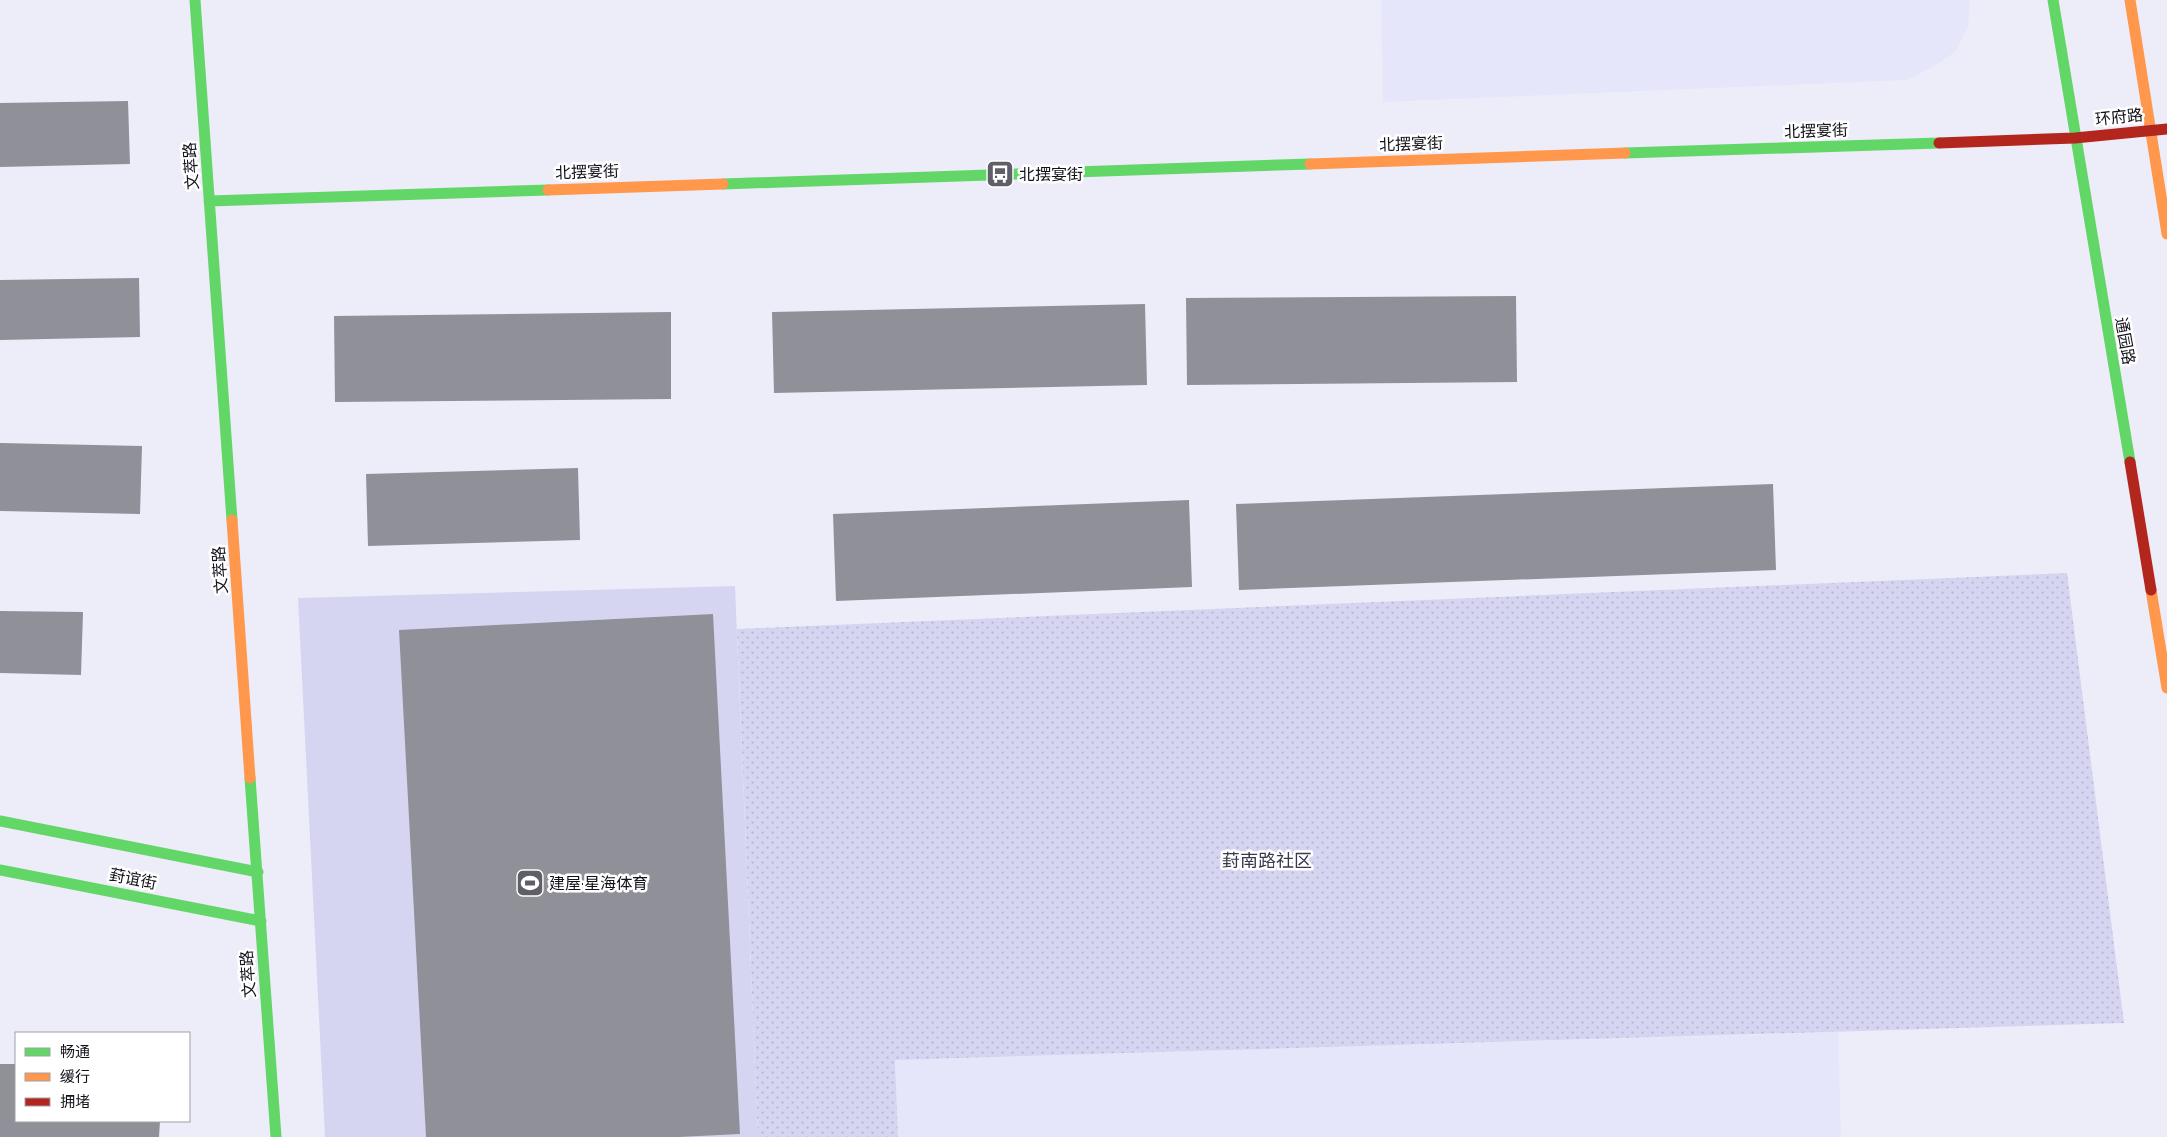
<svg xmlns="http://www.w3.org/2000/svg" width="2167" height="1137" font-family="Raleway,'Noto Sans SC',sans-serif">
  <defs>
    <pattern id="park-dots" width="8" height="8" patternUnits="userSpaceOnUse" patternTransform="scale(1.25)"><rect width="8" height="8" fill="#d6d5f1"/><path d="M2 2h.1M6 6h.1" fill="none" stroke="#b7b6ce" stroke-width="1.8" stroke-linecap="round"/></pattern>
  </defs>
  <rect width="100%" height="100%" fill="#ededf9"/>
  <path fill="#e6e6fb" d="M1381 0H1970L1968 27 1955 52 1933 67 1907 80 1383 102Z
    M1838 1032 1841 1137H898L895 1060Z"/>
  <path fill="#d6d5f1" d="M735 586 758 1137H325L298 598Z"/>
  <path fill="url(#park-dots)" d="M2067 573 2124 1023 895 1060 898 1137H758L737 629Z"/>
  <path fill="#909099" d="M128 101 130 164 0 167V103Z
    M139 278 140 337 0 340V280Z
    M1516 296 1517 382 1187 385 1186 298Z
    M1145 304 1147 385 774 393 772 312Z
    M671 312V399L335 402 334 316Z
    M0 443 142 446 140 514 0 511Z
    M578 468 580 540 368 546 366 474Z
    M1773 484 1776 570 1239 590 1236 504Z
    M1189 500 1192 587 836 601 833 514Z
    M0 611 83 612 81 675 0 673Z
    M713 614 740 1134 679 1137H426L399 630Z
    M0 1064H16V1121H160L159 1137H0Z"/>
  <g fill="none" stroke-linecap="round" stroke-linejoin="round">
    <path stroke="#63d668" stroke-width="11" d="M195 0 232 520
      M2053 0 2130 462
      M1625 153 1939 143
      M723 184 1310 164
      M209 201 548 190
      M250 778 276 1137
      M0 821 258 872
      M0 870 261 921"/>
    <path stroke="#ff974d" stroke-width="11" d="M2130 0 2167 234
      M1310 164 1625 153
      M548 190 723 184
      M232 520 250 778
      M2151 590 2167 688"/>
    <path stroke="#b3261e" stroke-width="11" d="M1939 143 2075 138 2167 129
      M2130 462 2151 590"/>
  </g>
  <defs>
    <g id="bus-square" transform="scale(1.4375)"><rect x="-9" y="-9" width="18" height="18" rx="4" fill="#5f5f69" stroke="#fff"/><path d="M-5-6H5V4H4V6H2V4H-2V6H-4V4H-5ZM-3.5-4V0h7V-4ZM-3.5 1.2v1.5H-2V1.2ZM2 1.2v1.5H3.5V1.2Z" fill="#fff"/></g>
    <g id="stadium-square" transform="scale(1.4375)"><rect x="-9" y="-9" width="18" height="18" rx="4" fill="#5f5f69" stroke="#fff"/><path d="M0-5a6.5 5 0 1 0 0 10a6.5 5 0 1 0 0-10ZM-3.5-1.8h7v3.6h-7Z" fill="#fff"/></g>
  </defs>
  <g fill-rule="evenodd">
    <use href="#bus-square" x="1000" y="174"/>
    <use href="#stadium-square" x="530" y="883"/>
  </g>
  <g text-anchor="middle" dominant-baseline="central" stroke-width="5" stroke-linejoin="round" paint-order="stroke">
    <g font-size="16" fill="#13121b" stroke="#fff">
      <text transform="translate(2119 117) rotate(-6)">环府路</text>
      <text transform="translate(1816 131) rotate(-2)">北摆宴街</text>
      <text transform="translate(1411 144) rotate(-2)">北摆宴街</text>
      <text transform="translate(191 166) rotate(-94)">文萃路</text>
      <text transform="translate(587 172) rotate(-2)">北摆宴街</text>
      <text transform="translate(2125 341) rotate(80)">通园路</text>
      <text transform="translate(220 570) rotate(-94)">文萃路</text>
      <text transform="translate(133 879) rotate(11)">葑谊街</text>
      <text transform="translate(248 974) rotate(-94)">文萃路</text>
    </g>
    <g font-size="16" fill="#13121b" stroke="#fff" text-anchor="start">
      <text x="1019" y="174">北摆宴街</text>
      <text x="549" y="883">建屋·星海体育</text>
    </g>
    <g font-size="18" fill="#39394e" stroke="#fff">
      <text x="1267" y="860">葑南路社区</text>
    </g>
  </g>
  <rect x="15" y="1032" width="175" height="90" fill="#ffffff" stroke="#a1a0a4"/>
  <rect x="25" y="1048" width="25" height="8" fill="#63d668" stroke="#a1a0a4"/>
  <text x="60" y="1057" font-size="15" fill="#13121b">畅通</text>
  <rect x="25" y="1073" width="25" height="8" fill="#ff974d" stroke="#a1a0a4"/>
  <text x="60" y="1082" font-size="15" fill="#13121b">缓行</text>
  <rect x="25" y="1098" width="25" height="8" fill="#b3261e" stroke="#a1a0a4"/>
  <text x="60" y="1107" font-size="15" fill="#13121b">拥堵</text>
</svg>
